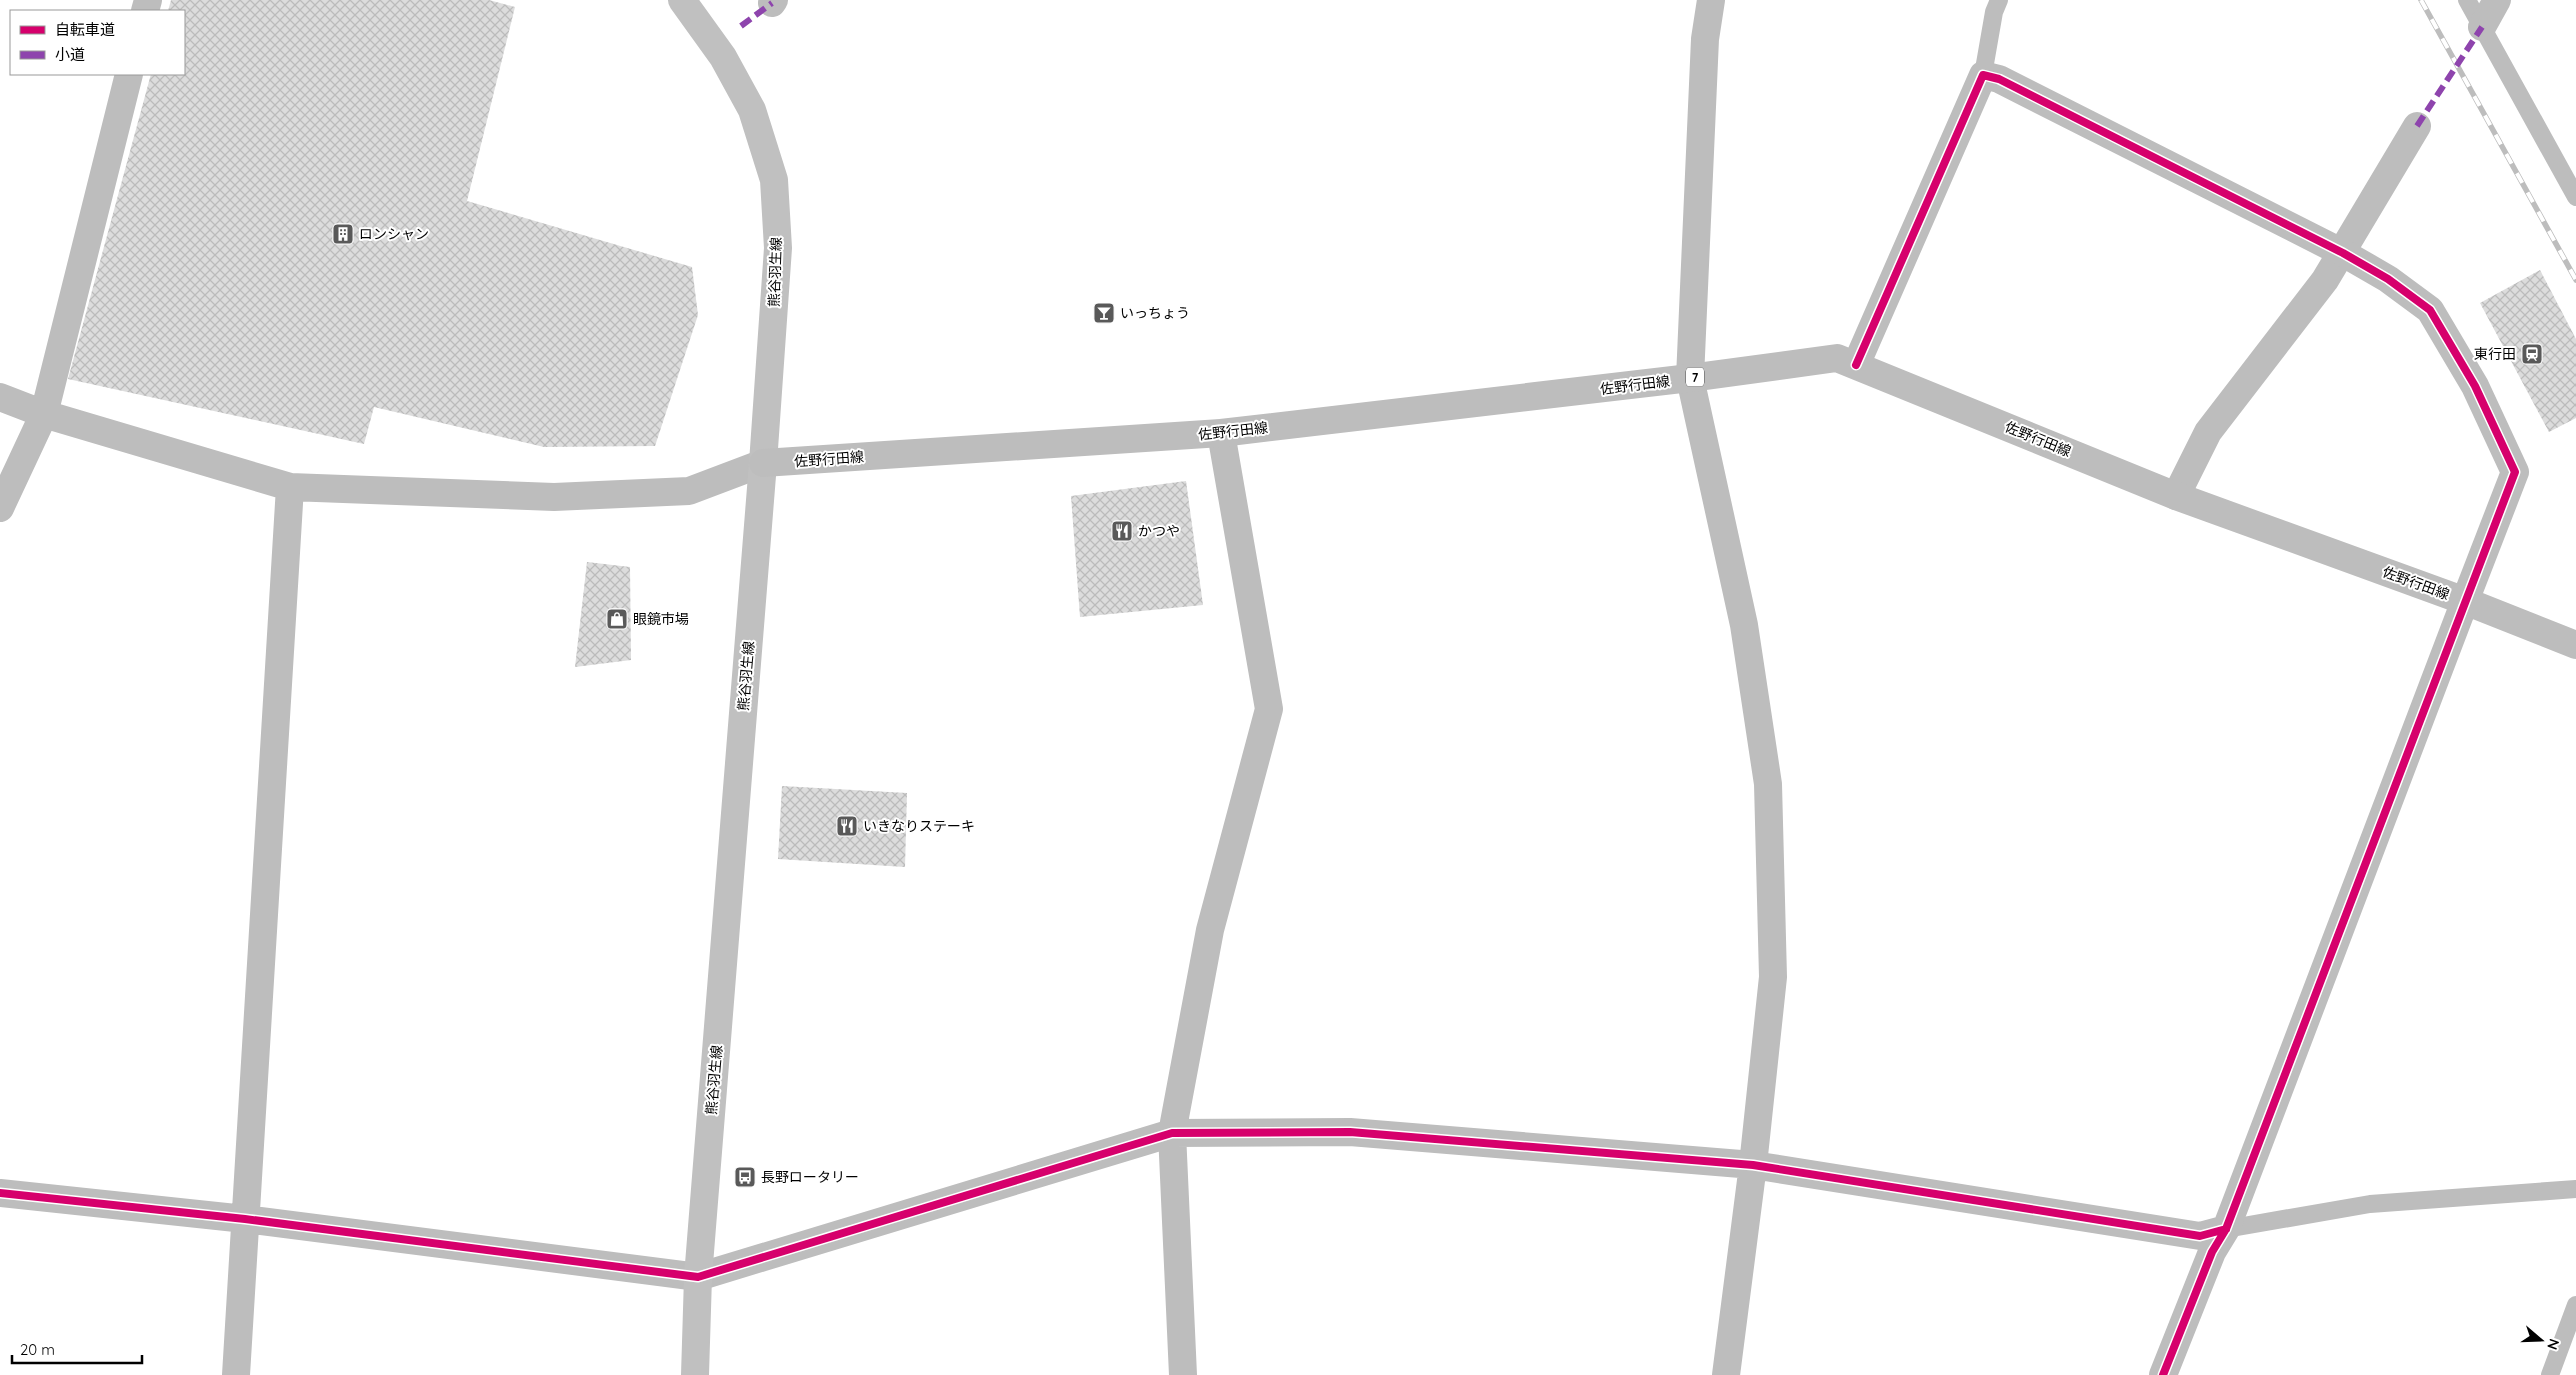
<svg xmlns="http://www.w3.org/2000/svg" width="2576" height="1375" font-family="Quicksand,'Noto Sans JP',sans-serif">
  <defs>
    <pattern id="building-cross-hatch" width="8" height="8" patternUnits="userSpaceOnUse" patternTransform="scale(1.25)"><rect width="8" height="8" fill="#dcdcdc"/><path d="M0 0l8 8M0 8l8-8" fill="none" stroke="#bbb"/></pattern>
  </defs>
  <rect width="100%" height="100%" fill="#fff"/>
  <path fill="url(#building-cross-hatch)" d="M171 0H489L515 7 467 201 692 267 698 315 655 446 544 447 374 407 364 444 68 379 151 74H184V11H168Z
    M2540 270 2576 339V418L2549 432 2480 303Z
    M1186 481 1203 605 1080 617 1071 496Z
    M587 562 630 567 631 660 575 667Z
    M782 786 907 793 905 867 778 859Z"/>
  <g fill="none" stroke-linecap="round" stroke-linejoin="round">
    <path stroke="#bdbdbd" stroke-width="18" d="M2467 0 2576 197
      M1983 75 1994 12 1999 0
      M2226 1229 2370 1204 2576 1189
      M2550 1375 2576 1305"/>
    <path stroke="#bdbdbd" stroke-width="28" d="M1711 0 1705 39 1690 378 1744 625 1768 784 1773 977 1753 1165 1726 1375
      M772 3 774 0
      M145 11 148 0
      M2482 27 2497 0
      M1856 365 1983 75 1999 79 2343 253
      M0 397 44 414 290 487 554 497 689 491 763 463
      M2176 496 2208 432 2325 280 2417 126
      M0 508 44 414 129 74
      M0 1193 245 1219 698 1277 1172 1133 1350 1132 1753 1165 2200 1236 2226 1229
      M236 1375 290 487
      M1183 1375 1172 1133 1210 930 1269 709 1221 433
      M2163 1375 2212 1252 2226 1229 2465 601"/>
    <path stroke="#bdbdbd" stroke-width="28" d="M2343 253 2388 279 2430 310 2475 386 2515 472 2465 601"/>
    <path stroke="#c0c0c0" stroke-width="28" d="M682 0 723 57 752 110 774 180 778 248 763 463 698 1277 695 1375"/>
    <path stroke="#bdbdbd" stroke-width="28" d="M763 463 1221 433 1690 378 1837 358 2176 496 2465 601 2576 645"/>
    <g stroke="#bdbdbd" stroke-width="5.5">
      <path id="rail" d="M2421 0 2576 280"/>
    </g>
    <use href="#rail" stroke="#fff" stroke-width="4" stroke-dasharray="11" stroke-linecap="butt"/>
    <path stroke="#8e44ad" stroke-width="6" stroke-dasharray="12 6" stroke-linecap="butt" d="M741 26 772 3
      M2417 126 2482 27"/>
    <g stroke="#fff" stroke-width="11">
      <path id="cycleway" d="M1856 365 1983 75 1999 79 2343 253 2388 279 2430 310 2475 386 2515 472 2226 1229 2212 1252 2163 1375
        M0 1193 245 1219 698 1277 1172 1133 1350 1132 1753 1165 2200 1236 2226 1229"/>
    </g>
    <use href="#cycleway" stroke="#d6006c" stroke-width="8"/>
  </g>
  <defs>
    <g id="building-square" transform="scale(1.125)"><rect x="-9" y="-9" width="18" height="18" rx="4" fill="#595959" stroke="#fff"/><path d="M-4-6H4V6H1V3H-1V6H-4ZM-2.5-4.3h1.7v1.8h-1.7ZM.8-4.3h1.7v1.8H.8ZM-2.5-1h1.7V.8h-1.7ZM.8-1h1.7V.8H.8Z" fill="#fff"/></g>
    <g id="bar-square" transform="scale(1.125)"><rect x="-9" y="-9" width="18" height="18" rx="4" fill="#595959" stroke="#fff"/><path d="M-6-5H6L.8 .8V4.5H3.5V6h-7V4.5H-.8V.8Z" fill="#fff"/></g>
    <g id="station-square" transform="scale(1.125)"><rect x="-9" y="-9" width="18" height="18" rx="4" fill="#595959" stroke="#fff"/><path d="M-3-6H3Q5-6 5-4V2Q5 4 3 4L4.5 6H3L1.5 4h-3L-3 6H-4.5L-3 4Q-5 4-5 2V-4Q-5-6-3-6ZM-3.5-4v3h7v-3ZM-3.5 1v1.5H-2V1ZM2 1v1.5H3.5V1Z" fill="#fff"/></g>
    <g id="restaurant-square" transform="scale(1.125)"><rect x="-9" y="-9" width="18" height="18" rx="4" fill="#595959" stroke="#fff"/><path d="M-5-6h1v4h1v-4h1v4h1v-4h1v5L-1.5 .5V6h-2V.5L-5-1ZM5-6V6H3V1.5H1.5Q1.5-4 5-6Z" fill="#fff"/></g>
    <g id="shop-square" transform="scale(1.125)"><rect x="-9" y="-9" width="18" height="18" rx="4" fill="#595959" stroke="#fff"/><path d="M-5-2.5h2.3a2.7 3.5 0 0 1 5.4 0H5L5.5 6h-11ZM-1.5-2.5h3a1.5 2.3 0 0 0-3 0Z" fill="#fff"/></g>
    <g id="bus-square" transform="scale(1.125)"><rect x="-9" y="-9" width="18" height="18" rx="4" fill="#595959" stroke="#fff"/><path d="M-5-6H5V4H4V6H2V4H-2V6H-4V4H-5ZM-3.5-4V0h7V-4ZM-3.5 1.2v1.5H-2V1.2ZM2 1.2v1.5H3.5V1.2Z" fill="#fff"/></g>
  </defs>
  <g fill-rule="evenodd">
    <use href="#building-square" x="343" y="234"/>
    <use href="#bar-square" x="1104" y="313"/>
    <use href="#station-square" x="2532" y="354"/>
    <use href="#restaurant-square" x="1122" y="531"/>
    <use href="#shop-square" x="617" y="619"/>
    <use href="#restaurant-square" x="847" y="826"/>
    <use href="#bus-square" x="745" y="1177"/>
  </g>
  <g text-anchor="middle" dominant-baseline="central" stroke-width="4" stroke-linejoin="round" paint-order="stroke">
    <rect fill="#fff" stroke="#4c4c4c" stroke-width="1" x="1686" y="367.5" width="18" height="19" rx="4"/>
    <g font-size="12" font-weight="bold" fill="#000">
      <text x="1695" y="377">7</text>
    </g>
    <g font-size="14" fill="#000" stroke="#fff" text-anchor="start">
      <text x="359" y="234">ロンシャン</text>
      <text x="1120" y="313">いっちょう</text>
      <text x="2516" y="354" text-anchor="end">東行田</text>
      <text x="1138" y="531">かつや</text>
      <text x="633" y="619">眼鏡市場</text>
      <text x="863" y="826">いきなりステーキ</text>
      <text x="761" y="1177">長野ロータリー</text>
    </g>
    <g font-size="14" fill="#000" stroke="#fff">
      <text transform="translate(775 272) rotate(-88)">熊谷羽生線</text>
      <text transform="translate(1635 385) rotate(-7)">佐野行田線</text>
      <text transform="translate(1233 431) rotate(-6)">佐野行田線</text>
      <text transform="translate(2038 439) rotate(22)">佐野行田線</text>
      <text transform="translate(829 459) rotate(-4)">佐野行田線</text>
      <text transform="translate(2416 583) rotate(20)">佐野行田線</text>
      <text transform="translate(746 676) rotate(-85)">熊谷羽生線</text>
      <text transform="translate(714 1080) rotate(-85)">熊谷羽生線</text>
    </g>
  </g>
  <rect x="10" y="10" width="175" height="65" fill="#ffffff" stroke="#999999"/>
  <rect x="20" y="26" width="25" height="8" fill="#d6006c" stroke="#999999"/>
  <text x="55" y="35" font-size="15" fill="#000000">自転車道</text>
  <rect x="20" y="51" width="25" height="8" fill="#8e44ad" stroke="#999999"/>
  <text x="55" y="60" font-size="15" fill="#000000">小道</text>
  <g transform="translate(2541 1340) rotate(109)" stroke="#ffffff" stroke-width="4" paint-order="stroke">
  <path d="M0-4L9 19L0 12L-9 19Z" fill="#000000"/>
  <text y="-8" font-size="14" font-weight="bold" text-anchor="middle" fill="#000000">N</text>
  </g>
  <path d="M12 1355v8h130v-8" fill="none" stroke="#000000" stroke-width="2.5"/>
  <text x="20" y="1355" font-size="15" fill="#000000" stroke="#ffffff" stroke-width="4" paint-order="stroke">20 m</text>
</svg>
